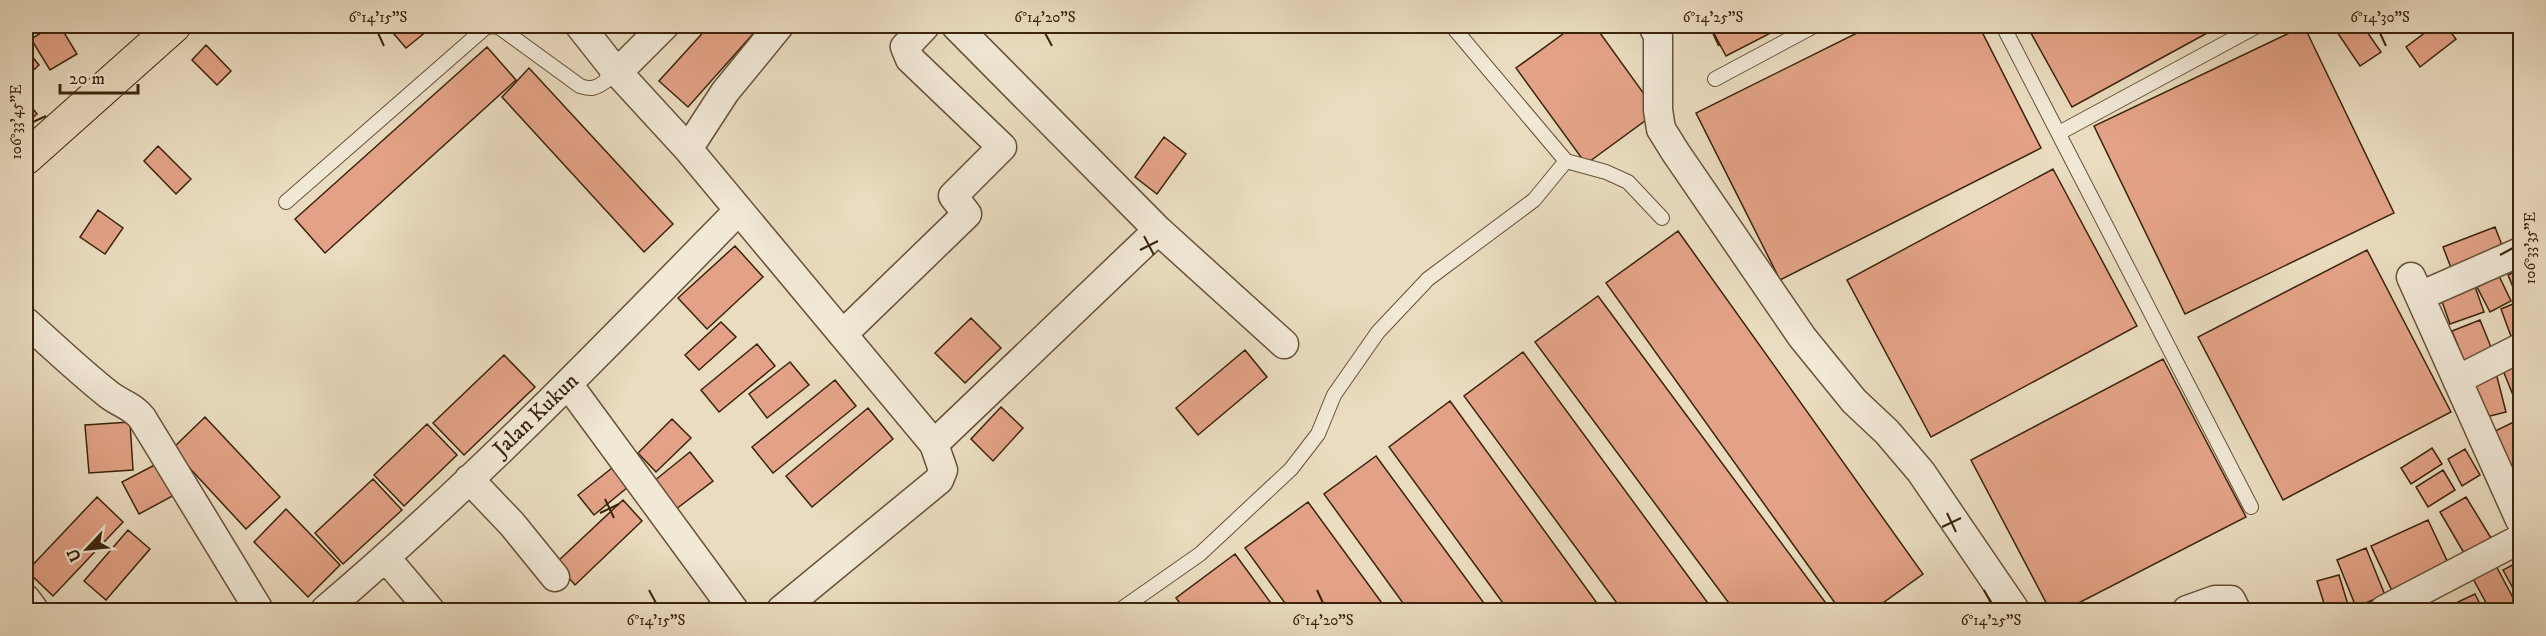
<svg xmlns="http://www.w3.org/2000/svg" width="2546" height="636" font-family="'IM FELL DW Pica',serif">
  <rect width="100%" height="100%" fill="#eadcc0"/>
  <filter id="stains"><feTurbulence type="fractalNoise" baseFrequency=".00333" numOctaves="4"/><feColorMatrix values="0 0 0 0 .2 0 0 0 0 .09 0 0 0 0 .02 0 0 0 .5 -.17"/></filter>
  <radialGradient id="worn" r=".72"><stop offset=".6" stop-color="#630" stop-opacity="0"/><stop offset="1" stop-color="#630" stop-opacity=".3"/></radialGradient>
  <path fill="#e3a287" stroke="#3b240b" stroke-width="1.5" d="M52 26H60L77 54 50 70 31 39Z
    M387 26H431L432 27 406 48Z
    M709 26H760L688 107 659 81Z
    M1574 26H1595L1657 112 1586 164 1516 68Z
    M1710 26H1784L1726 56Z
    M1871 26H1979L2041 148 1780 280 1696 113Z
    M2027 26H2220L2072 107Z
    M2304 26 2394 213 2185 314 2094 126Z
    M2333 26H2363L2381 52 2360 66Z
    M2434 26H2446L2456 39 2420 67 2406 47Z
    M206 45 231 71 217 85 192 60Z
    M487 47 516 80 325 253 295 219Z
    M26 49 39 65 26 77Z
    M529 68 673 224 644 252 502 97Z
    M26 100 37 114 26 124Z
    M1164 137 1186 154 1157 194 1135 177Z
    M158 146 191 179 176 194 144 161Z
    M2053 169 2137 326 1931 437 1847 280Z
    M98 210 123 228 105 254 80 237Z
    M2495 227 2505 253 2453 273 2443 247Z
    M1678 231 1923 574 1873 610H1840L1606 283Z
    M735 246 763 277 707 329 678 298Z
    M2367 250 2451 412 2283 500 2198 337Z
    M2520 269V298L2518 299 2508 275Z
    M2499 276 2511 301 2490 312 2477 287Z
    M2473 281 2484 312 2450 324 2439 293Z
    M1598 296 1831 610H1734L1535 342Z
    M2520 301V336L2512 339 2501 309Z
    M971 318 1001 348 965 383 935 353Z
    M2480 320 2493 352 2465 363 2452 331Z
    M721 322 736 337 699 370 685 355Z
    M757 344 775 366 719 412 701 390Z
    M1245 350 1267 377 1198 435 1176 408Z
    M1523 352 1713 610H1622L1464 396Z
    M2520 354V398L2515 400 2500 363Z
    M504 355 535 387 464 455 433 423Z
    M2163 359 2246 517 2065 610H2050L1971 460Z
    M790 362 809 385 767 418 749 394Z
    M2496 373 2506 412 2478 419 2468 380Z
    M835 380 856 406 773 473 752 447Z
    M1450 401 1602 610H1508L1389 447Z
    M1001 407 1023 428 993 461 971 439Z
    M868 408 893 439 812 507 786 476Z
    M205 417 280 497 246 529 172 449Z
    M672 419 691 438 656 472 638 453Z
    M2520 419V482L2518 484 2493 432Z
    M130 422 133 470 89 473 85 425Z
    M427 424 457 455 404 506 374 475Z
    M2432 448 2442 464 2411 484 2401 468Z
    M2465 449 2480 475 2462 486 2448 459Z
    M690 452 713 481 676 509 654 481Z
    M1376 456 1489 610H1408L1324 494Z
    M164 460 180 492 139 514 122 482Z
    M612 468 628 487 594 515 578 495Z
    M2443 470 2455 490 2428 507 2416 487Z
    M373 479 402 510 343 564 315 533Z
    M97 497 123 522 53 596 27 571Z
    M2466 497 2491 538 2464 553 2440 512Z
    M623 500 642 521 575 585 556 563Z
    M1308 502 1387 610H1290L1245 548Z
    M286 509 340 565 308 597 254 542Z
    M2428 520 2450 567 2393 593 2371 546Z
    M128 530 150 549 106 600 84 581Z
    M2366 548 2385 595 2356 607 2337 560Z
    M1235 554 1276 610H1185L1176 598Z
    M2494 562 2519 609 2517 610H2490L2471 575Z
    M2516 563 2520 570V589L2515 592 2503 570Z
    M2339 575 2349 608 2326 610 2317 581Z
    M2475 594 2483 610H2441Z"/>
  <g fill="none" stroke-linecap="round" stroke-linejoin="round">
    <g stroke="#675238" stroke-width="16">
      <path id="lane" d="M1452 26 1566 161 1606 172 1628 182 1662 218
        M2003 26 2251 507
        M1715 79 1814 26
        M2059 133 2257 26
        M286 202 485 28 491 26 499 27 580 86C591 90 596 88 606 81L610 65
        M1120 610 1200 554 1291 469 1318 434 1334 395 1378 332 1428 279 1534 200 1566 161"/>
    </g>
    <g stroke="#675238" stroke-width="31">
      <path id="street" d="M580 26 610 64 688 149 934 444 943 470 939 480 781 610
        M956 26 1158 230 1284 344
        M1653 26 1658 36V110L1661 129 1676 153 1802 337 1854 401 1887 432 1921 472 2015 610
        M618 72 664 26
        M688 149 725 92 779 26
        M2411 277 2520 520
        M2420 296 2520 252
        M26 322C53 346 79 371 108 394 119 403 133 406 142 418L259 610
        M843 334 967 214 953 196 1002 147 910 59 905 47 925 26
        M2457 380 2520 348
        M568 384 734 610
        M934 444 1158 230
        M469 479 512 524 555 577
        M386 558 430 610
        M26 599 34 610
        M325 610C471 486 604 348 738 211
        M2187 610 2215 600H2231L2236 610
        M2384 610 2520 539"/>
    </g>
    <g stroke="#3b240b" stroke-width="35">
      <path id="primary" d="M26 158 174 26"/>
    </g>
    <use href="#lane" stroke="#f1e8d6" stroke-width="14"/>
    <use href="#street" stroke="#f1e8d6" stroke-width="28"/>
    <use href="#primary" stroke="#eadcc0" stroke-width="33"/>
  </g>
  <path fill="none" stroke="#3b240b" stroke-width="2" d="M378 33 384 46M1045 33 1052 46M1713 33 1719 46M2380 33 2386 46M33 122 46 116M1144 236 1154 255M1140 250 1158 241M2500 255 2513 248M605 499 614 518M600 513 619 504M1947 513 1956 532M1942 527 1961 518M649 590 656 603M1317 590 1323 603M1984 590 1991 603"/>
  <g text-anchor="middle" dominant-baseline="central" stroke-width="4.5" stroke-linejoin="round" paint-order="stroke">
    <g font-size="22" fill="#3b240b" stroke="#f1e8d6">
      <text transform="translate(536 415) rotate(-44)">Jalan Kukun</text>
    </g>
  </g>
  <rect width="2546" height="636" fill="none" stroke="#eadcc0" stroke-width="66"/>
  <g transform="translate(87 549) rotate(244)" stroke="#f1e8d6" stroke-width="4.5" paint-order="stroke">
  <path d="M0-4.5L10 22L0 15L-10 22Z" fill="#3b240b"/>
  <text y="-9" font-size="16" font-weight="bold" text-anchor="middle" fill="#3b240b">U</text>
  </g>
  <path d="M60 84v9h78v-9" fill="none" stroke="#3b240b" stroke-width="3"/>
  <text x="69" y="84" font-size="18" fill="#3b240b" stroke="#f1e8d6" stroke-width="4.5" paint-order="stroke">20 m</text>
  <rect x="33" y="33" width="2480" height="570" fill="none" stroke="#3b240b" stroke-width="2"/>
  <g font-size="15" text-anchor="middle" fill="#3b240b">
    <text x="378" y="22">6°14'15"S</text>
    <text x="1045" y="22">6°14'20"S</text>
    <text x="1713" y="22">6°14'25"S</text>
    <text x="2380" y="22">6°14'30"S</text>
    <text transform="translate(16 122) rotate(-90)" y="5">106°33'45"E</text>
    <text transform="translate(2530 248) rotate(-90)" y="5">106°33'35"E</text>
    <text x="656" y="625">6°14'15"S</text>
    <text x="1323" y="625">6°14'20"S</text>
    <text x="1991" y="625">6°14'25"S</text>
  </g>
  <rect width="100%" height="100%" filter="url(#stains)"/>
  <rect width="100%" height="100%" fill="url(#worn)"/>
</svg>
